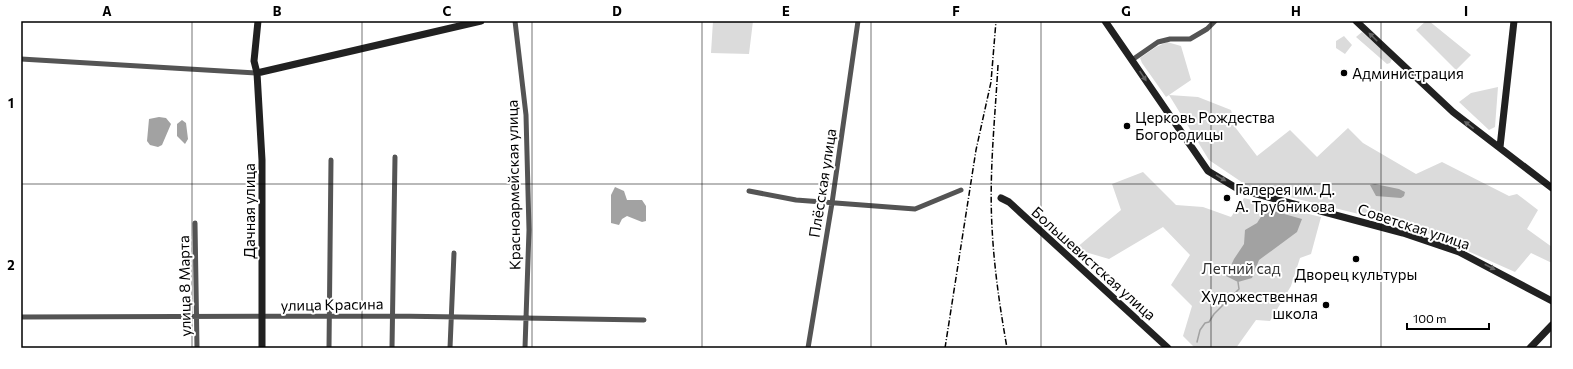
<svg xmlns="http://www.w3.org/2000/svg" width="1573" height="369" font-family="Commissioner,sans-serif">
  <rect width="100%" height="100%" fill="#fff"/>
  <path fill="#dbdbdb" d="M713 21H753L749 54 711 53Z
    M1426 21H1429L1471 55 1456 70 1416 30Z
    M1362 32 1392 59 1390 63 1387 64 1356 37Z
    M1344 36 1352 45 1345 54 1336 48V41Z
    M1167 42 1181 46 1191 80 1169 95 1198 97 1231 110 1235 127 1257 156 1290 130 1317 157 1348 128 1363 143 1416 174 1442 162 1509 196 1517 194 1538 210 1527 229 1552 247V263L1531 253 1515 272 1416 228 1249 187 1209 160 1169 95 1166 97 1142 63 1140 58 1156 47Z
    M1498 87 1495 127 1489 130 1459 102 1471 93Z
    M1143 172 1176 205 1203 207 1231 217 1244 198 1321 217 1311 254 1300 258 1291 286 1270 321 1256 320 1236 348H1195L1183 336 1192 306 1171 285 1190 255 1163 227 1109 259 1075 249 1121 210 1112 184Z"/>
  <path fill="#a2a2a2" d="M159 117 166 118 171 124 162 145 158 147 150 145 147 141 149 119Z
    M182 120 186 123 188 139 185 144 177 136V124Z
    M1375 184 1399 189 1405 192 1404 196 1401 198 1376 196 1370 185Z
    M615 187 624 191 627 200H642L646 206V221L642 222 627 216 622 219 619 225 611 223V195Z
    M1266 209 1302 219 1297 232 1259 260 1252 278 1238 282 1226 276 1234 259 1244 244 1245 230 1257 223Z"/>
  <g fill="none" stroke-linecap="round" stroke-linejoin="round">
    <path stroke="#a2a2a2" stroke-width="1.5" d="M1197 342 1200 330 1205 323 1209 322 1214 314 1239 289 1238 282"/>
    <path stroke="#545454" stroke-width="5" d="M515 21 526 115 529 230 525 348
      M21 59 257 73
      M1132 60 1158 42 1170 39H1190L1207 29 1215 21
      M749 191 796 200 915 209 961 190
      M195 223 197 348
      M21 317 393 316 644 320
      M329 348 331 160
      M392 348 395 157
      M450 348 454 253
      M808 348 832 203 858 21"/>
    <path stroke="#212121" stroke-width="7" d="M258 21 254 61 257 73 262 160V348
      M1105 21 1208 171 1238 189 1403 233 1459 252 1552 301
      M1356 21 1453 112 1552 188
      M257 73 481 21
      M1500 147 1514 21
      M1001 198 1009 202 1168 348
      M1530 348 1552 325"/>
    <path stroke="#000" stroke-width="1.5" stroke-dasharray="6 2 1 2" stroke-linecap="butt" d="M998 65C995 119 989 173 992 227 994 268 1000 308 1007 348
      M945 348 976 150 991 82 996 21"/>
  </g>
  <defs><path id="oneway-solid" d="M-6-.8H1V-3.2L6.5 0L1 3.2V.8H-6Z"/></defs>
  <g fill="#646464">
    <use href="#oneway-solid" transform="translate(1373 37) rotate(-135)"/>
    <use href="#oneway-solid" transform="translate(1143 76) rotate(56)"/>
    <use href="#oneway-solid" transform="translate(1469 125) rotate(-142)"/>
    <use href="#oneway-solid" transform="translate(1221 178) rotate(31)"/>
    <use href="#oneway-solid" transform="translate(1490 267) rotate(27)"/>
  </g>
  <path fill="none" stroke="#000" stroke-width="1" stroke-opacity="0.55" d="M192 21V348M362 21V348M532 21V348M702 21V348M871 21V348M1041 21V348M1211 21V348M1381 21V348M21 184H1552"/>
  <g fill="#000" stroke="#fff" stroke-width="1.5">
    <circle cx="1344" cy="73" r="4"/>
    <circle cx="1127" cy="126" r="4"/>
    <circle cx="1227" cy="198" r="4"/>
    <circle cx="1356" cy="259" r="4"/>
    <circle cx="1326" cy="305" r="4"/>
  </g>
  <g text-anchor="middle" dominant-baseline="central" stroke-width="4" stroke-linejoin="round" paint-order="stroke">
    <g font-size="15" fill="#000" stroke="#fff" text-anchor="start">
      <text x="1352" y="73">Администрация</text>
      <text x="1135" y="117">Церковь Рождества<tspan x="1135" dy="17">Богородицы</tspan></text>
      <text x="1235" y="189">Галерея им. Д.<tspan x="1235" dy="17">А. Трубникова</tspan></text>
      <text x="1356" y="274" text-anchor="middle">Дворец культуры</text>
      <text x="1318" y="296" text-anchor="end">Художественная<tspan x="1318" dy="17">школа</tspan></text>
    </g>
    <g font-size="15" fill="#000" stroke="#fff">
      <text transform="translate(822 183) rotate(-81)">Плёсская улица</text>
      <text transform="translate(513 185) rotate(-91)">Красноармейская улица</text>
      <text transform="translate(249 211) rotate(-90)">Дачная улица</text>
      <text transform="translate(1414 226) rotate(18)">Советская улица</text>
      <text transform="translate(1094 263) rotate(42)">Большевистская улица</text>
      <text transform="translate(184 286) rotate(-91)">улица 8 Марта</text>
      <text transform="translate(332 304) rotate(-1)">улица Красина</text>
    </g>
    <g font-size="15" fill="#323232" stroke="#fff">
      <text x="1241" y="268">Летний сад</text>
    </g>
  </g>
  <rect width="1573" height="369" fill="none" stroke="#ffffff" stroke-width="44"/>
  <path d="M1407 323v6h82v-6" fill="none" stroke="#000000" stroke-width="2"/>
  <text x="1413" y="323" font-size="12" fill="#000000" stroke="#ffffff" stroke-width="3" paint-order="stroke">100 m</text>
  <rect x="22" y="22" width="1529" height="325" fill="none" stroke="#000" stroke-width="1.5"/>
  <g font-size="13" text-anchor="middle" font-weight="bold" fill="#000">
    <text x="107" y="16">A</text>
    <text x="277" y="16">B</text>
    <text x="447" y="16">C</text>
    <text x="617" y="16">D</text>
    <text x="786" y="16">E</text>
    <text x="956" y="16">F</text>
    <text x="1126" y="16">G</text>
    <text x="1296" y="16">H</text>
    <text x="1466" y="16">I</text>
    <text x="11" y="108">1</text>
    <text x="11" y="270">2</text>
  </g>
</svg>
